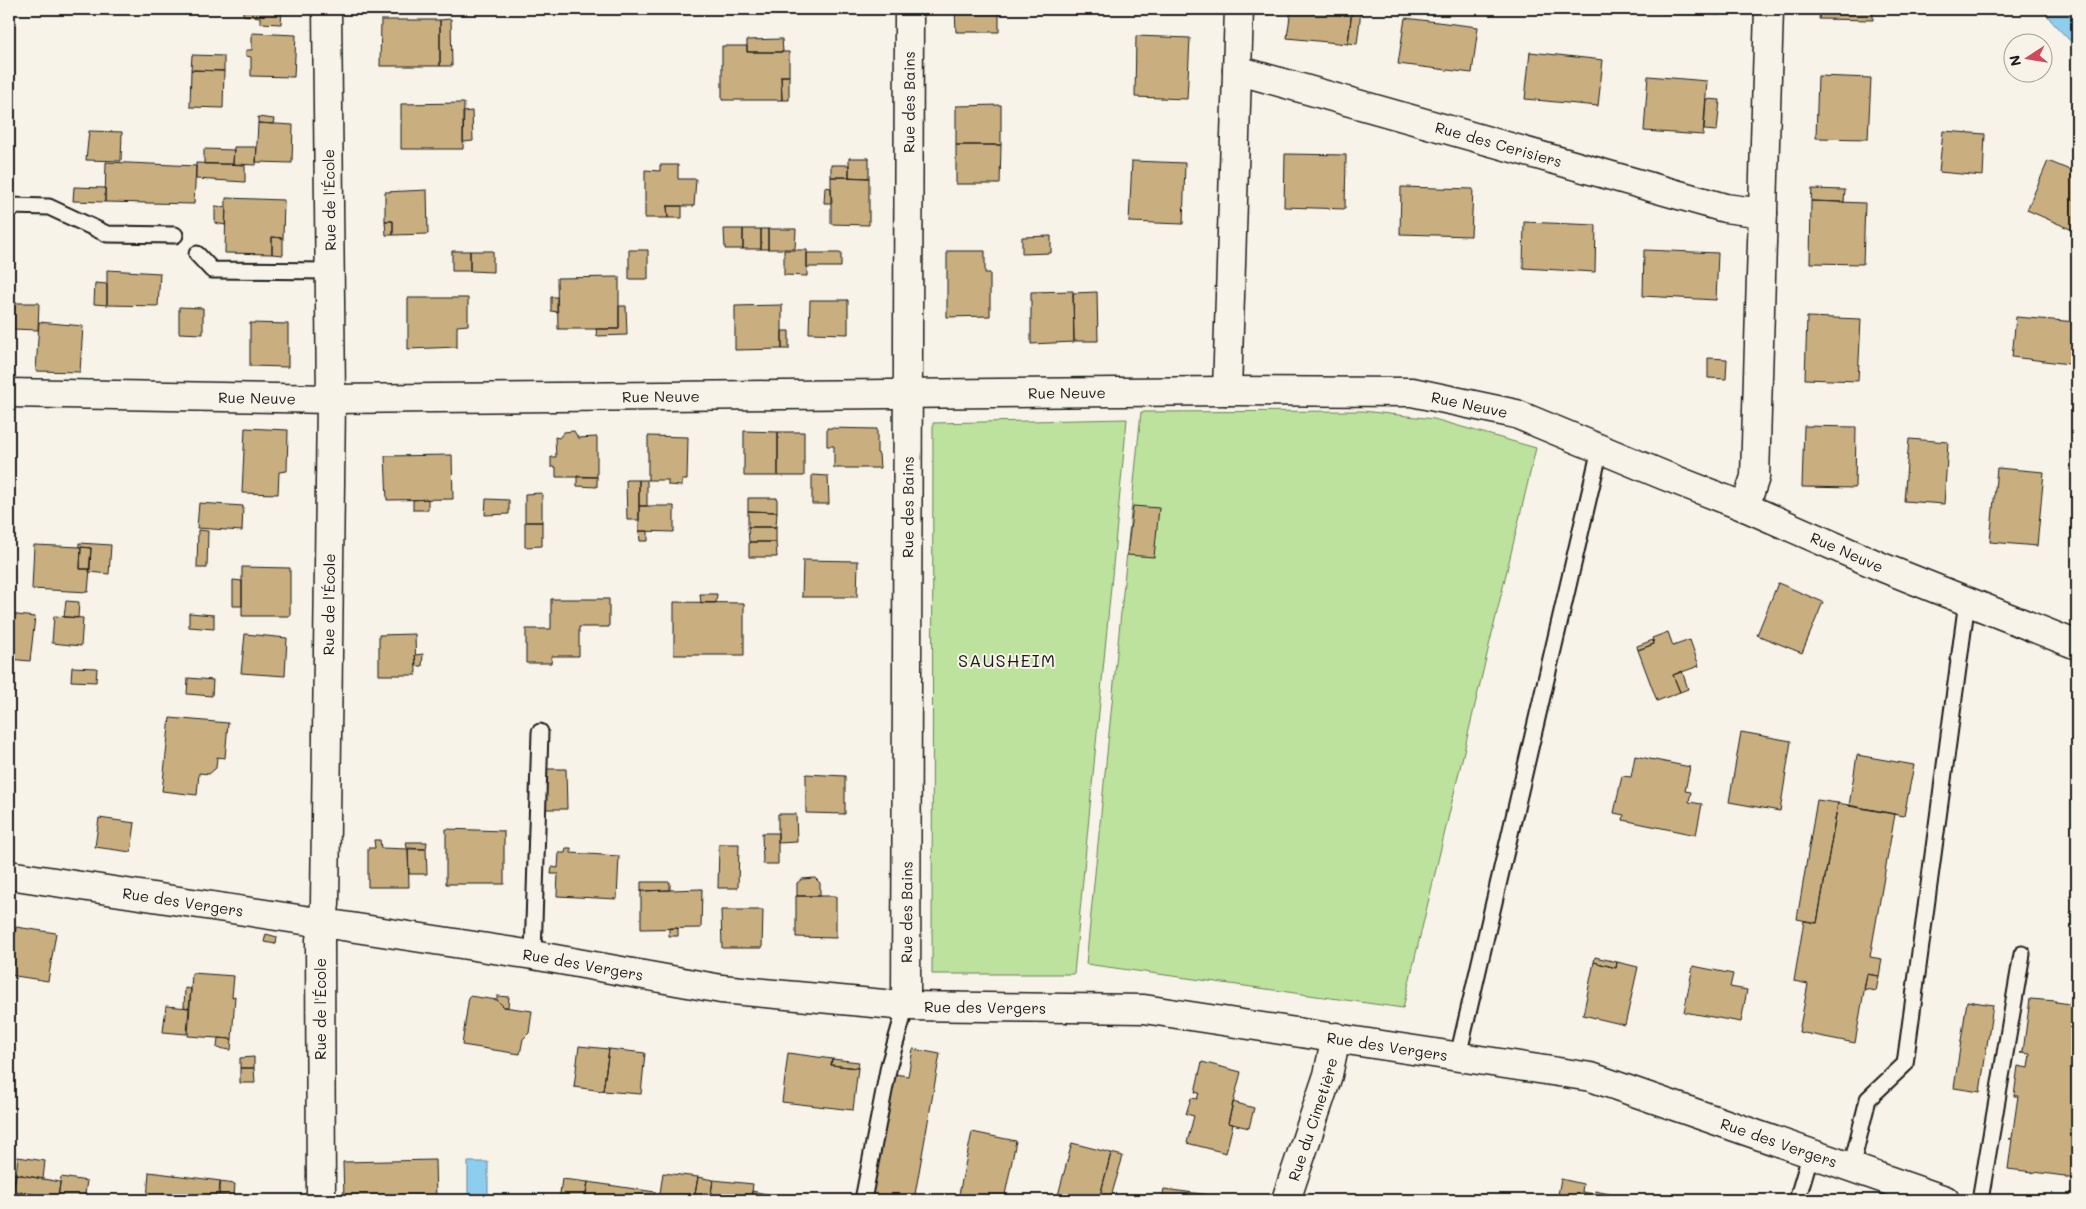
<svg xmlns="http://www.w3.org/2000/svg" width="2086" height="1209" font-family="Mali,sans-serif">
  <rect width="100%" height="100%" fill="#f7f3e8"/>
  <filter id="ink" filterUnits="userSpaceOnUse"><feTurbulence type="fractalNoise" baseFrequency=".02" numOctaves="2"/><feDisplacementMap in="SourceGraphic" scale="10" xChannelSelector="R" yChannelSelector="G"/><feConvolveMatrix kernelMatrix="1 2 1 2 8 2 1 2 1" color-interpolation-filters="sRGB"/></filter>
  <g filter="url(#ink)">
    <path fill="#bce29d" stroke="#6c7f5c" d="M1363 411 1434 419 1536 448 1403 1008 1086 964 1141 412Z
      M1127 419 1074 974H932L933 423Z"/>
    <path fill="#8dceef" stroke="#60879b" d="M2043 9H2077V48L2052 22Z
      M468 1162H488V1200H468Z"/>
    <path fill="#c9af80" stroke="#1c1c1c" d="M243 9H282L281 24 260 23V17L243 15Z
      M955 9H999V32H956Z
      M1291 9H1352L1348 44 1287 38Z
      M1661 9H1720V15L1660 13Z
      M1820 9H1873V20L1819 19Z
      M1352 10 1361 11 1357 44 1348 43Z
      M1405 18 1478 27 1472 73 1398 64Z
      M451 19 452 66H440V20Z
      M381 20H440V66H380Z
      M252 33 296 35 294 77 251 76V57L246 56V50H252Z
      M1136 36 1190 38 1187 99 1135 97Z
      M782 39 783 52H747V40Z
      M722 46H747V52H789V76H781L782 100H722Z
      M1530 52 1603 60 1598 106 1525 99Z
      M192 55 224 56V71L191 70Z
      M191 70 224 71 223 108 190 107Z
      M781 76H789V100H782Z
      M1648 76 1707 81 1703 135 1644 131Z
      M1818 76 1871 78 1868 139 1816 138Z
      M1706 99 1720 100 1717 131 1704 130Z
      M464 103 463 149H401V104Z
      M1001 105V145H956V106Z
      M472 111 473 141 463 142V112Z
      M258 117 274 119 273 124 258 123Z
      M258 123 293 125 292 163 256 162Z
      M89 131 122 132 121 161 86 160Z
      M1943 131 1985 134 1983 176 1939 172Z
      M956 145H1001L1000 184H956Z
      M234 147H257L256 165 233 164Z
      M204 149 234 150 233 164H204Z
      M1285 154 1346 155 1345 209 1284 207Z
      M849 158H869V178L849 177Z
      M1132 161 1185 163 1183 224 1129 222Z
      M2048 161 2077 173V232L2027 210Z
      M106 162 196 166 194 204 105 202Z
      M196 163 245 165V182L196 179Z
      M660 165H678V179H696L694 206H667L668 218H645V170L660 171Z
      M831 165H849V177H831Z
      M831 177 869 178V225L831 224Z
      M74 187 105 188V202L73 201Z
      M825 187 831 188 832 203H824Z
      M1401 187 1473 189 1471 236 1400 234Z
      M1812 189 1845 190 1844 202 1811 201Z
      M427 190 428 234 393 235V221H385V192Z
      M226 198 284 200 283 238 272 237V254L225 253Z
      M1811 201 1865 203 1863 264 1810 263Z
      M215 206 226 207 225 225 215 223Z
      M667 206H682V218H668Z
      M385 221H393V235H386Z
      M1524 222 1596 225 1595 272 1523 268Z
      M724 229H743V249H725Z
      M743 229H761V249H743Z
      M761 229H768V249H761Z
      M768 229H796L795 249H768Z
      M1051 236V253L1022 254V237Z
      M272 237 283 238V255L272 254Z
      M629 250H648V279H629Z
      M784 250H807V276L784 275Z
      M1644 250 1718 253 1716 300 1643 296Z
      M452 251H470V271H452Z
      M470 251H493V272L470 271Z
      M947 251H985V273H990V316L947 317Z
      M807 253H841V267H807Z
      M107 270 160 273 158 306 107 305Z
      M619 277V329H558L557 278Z
      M95 283 107 284V305L94 304Z
      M1073 291 1074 342 1031 344V292Z
      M1097 292 1098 341H1074L1073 293Z
      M551 297H557V312L551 311Z
      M408 298H468V325L457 326V347L408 349Z
      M810 300H848V334L809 333Z
      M14 303H39L38 330 13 329Z
      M782 305V349L735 350V306Z
      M619 306H626L627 335 597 336 596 329H619Z
      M179 307 203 308V334L179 333Z
      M1807 317 1861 319 1858 381 1805 379Z
      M2016 317 2077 322V365L2012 357Z
      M39 322 83 326 80 372 36 371Z
      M250 323 288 324V367L250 366Z
      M782 331H789V349H782Z
      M1708 358 1727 359 1726 379 1708 378Z
      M1804 426 1856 427 1855 488 1802 487Z
      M245 428 288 430 287 471 279 472 278 494 242 493Z
      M827 428 877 429V453L879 454 880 468H834V446H827Z
      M574 431 578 438 597 437V477H556V467H551V457H556L555 437 559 438 564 432Z
      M744 431 778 432V476H744Z
      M778 432H804V476H778Z
      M648 436 688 437 687 480H682V486L668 485V480H648Z
      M1909 439 1948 442 1944 504 1904 501Z
      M452 455 453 499 387 500 385 456Z
      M1997 468 2044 472 2037 546 1990 542Z
      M812 475 828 476 829 504H812Z
      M577 476 597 477V487L577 486Z
      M626 480H639V520H627Z
      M639 480H647V506H639Z
      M542 493V522H525V494Z
      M748 498H777V512L748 511Z
      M428 499V510H413V500Z
      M486 499 509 500V514L485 515Z
      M199 503 243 506 242 531 197 528Z
      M639 506H674V532L639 531Z
      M1133 506 1159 508 1154 557 1127 555Z
      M748 511 777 512 776 527H748Z
      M525 522H542V546L525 547Z
      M748 527H776V542H749Z
      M198 530 208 531 207 568H197Z
      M639 531H648V541H640Z
      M749 542H776L777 557H749Z
      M79 543 111 545 109 574 89 572 91 548 79 547Z
      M34 545 81 547 80 569H90L88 592 32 589Z
      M81 547 91 548 90 569H80Z
      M803 560 858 561 857 597H802Z
      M242 567 290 568V616H242Z
      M233 580 242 581V606H233Z
      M1778 583 1823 602 1802 653 1757 635Z
      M700 594H717L716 603H701Z
      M551 599H609V627H579V656H552L551 663H526V629H551Z
      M66 601 79 602 78 618 64 617Z
      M674 602 744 603V655H674Z
      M189 613 214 615V629L189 627Z
      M9 614 35 617 30 661 9 659Z
      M54 616 83 618 81 646 52 643Z
      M1668 632 1673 646 1690 640 1699 666 1673 675 1680 692 1657 701 1638 650 1654 644 1652 638Z
      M245 634 287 638 285 676 241 673Z
      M415 634 416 675H379V635Z
      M1653 640 1654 644 1638 650 1637 646Z
      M423 654 422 666H416L415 655Z
      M72 667 97 668 96 682 71 681Z
      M1682 671 1688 689 1680 692 1673 675Z
      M188 678 213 680 212 696 187 694Z
      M170 718 228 723 225 758 217 757 216 768 209 774 199 773 197 795 162 791Z
      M1741 732 1791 741 1780 811 1729 802Z
      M1857 755 1914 765 1904 816 1849 806Z
      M1635 756 1690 767 1685 791 1691 792 1689 802 1702 804 1696 835 1623 820 1624 815 1614 813 1622 776 1631 777Z
      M545 769H566L567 809H546Z
      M806 774 845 776V814L806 813Z
      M1817 800 1838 803 1817 923 1797 919Z
      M1838 803 1895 814 1870 957 1882 959 1879 976 1867 974 1855 1043 1799 1032 1808 984 1794 981 1804 921 1817 923Z
      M778 814H796L797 842 778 843Z
      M99 818 135 823 131 852 95 847Z
      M446 829 504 831V884H446Z
      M762 833H778V864H763Z
      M374 840H380L381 848 408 849 409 887H368V848H375Z
      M406 842H427L426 849 407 848Z
      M719 844H739L738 888H718Z
      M566 848H571V853L619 856 617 899 557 896 558 874H551L552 867 558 868 559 853H565Z
      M408 849H426L427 874H409Z
      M815 878 820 883V896H797V883L802 879Z
      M641 882H670V890L641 891Z
      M702 889 701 928 641 929V891Z
      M796 896H836V938L796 937Z
      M721 910H763L762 948H722Z
      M16 927 56 933 48 981 9 975Z
      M669 928H678V936H669Z
      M266 934 277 937 276 944 264 942Z
      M1595 957 1617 962 1616 968 1594 962Z
      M1594 962 1616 968 1617 962 1638 967 1625 1025 1583 1015Z
      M1693 966 1733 974 1730 987 1747 990 1741 1022 1684 1012Z
      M192 973 234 976 232 997 235 996 232 1039 188 1036Z
      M1867 974 1879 976 1876 991 1864 989Z
      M185 988 191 989 189 1008 184 1007Z
      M469 996 497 1000 504 1007 532 1011 529 1033 523 1039 520 1054 462 1045Z
      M497 996 509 997 508 1007H504L497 1000Z
      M2030 999 2056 1001V1002L2077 1005V1178H2065V1176L2034 1172 2032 1173 2033 1172 2008 1169 2012 1139H2009L2012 1138 2018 1096H2014L2018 1066 2028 1068 2030 1054 2020 1053 2023 1052Z
      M1967 1001 1993 1005 1980 1092 1954 1088Z
      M166 1006 189 1008 187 1034 163 1032Z
      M218 1038 232 1039 231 1050 217 1048Z
      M579 1046 609 1049 603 1091 574 1087Z
      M609 1049 645 1053 641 1094 603 1091Z
      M913 1049 940 1054 914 1200H871L894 1074 908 1076Z
      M788 1053 832 1059 831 1065 858 1068 853 1110 782 1102Z
      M254 1057V1068H240V1058Z
      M832 1059 859 1062 858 1068 831 1065Z
      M1202 1062 1241 1072 1228 1123 1233 1124 1226 1153 1187 1143 1194 1116 1186 1114 1191 1098 1197 1099 1199 1093 1195 1092Z
      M240 1068H254L255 1083H240Z
      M1233 1102 1254 1108 1249 1128 1228 1123Z
      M972 1132 1016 1141 1004 1200 958 1199Z
      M1072 1143 1111 1153 1099 1200 1057 1199Z
      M1111 1153 1123 1156 1110 1200H1099Z
      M18 1157 45 1161 43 1179 16 1174Z
      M435 1160 436 1200H344L343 1162Z
      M149 1172 221 1181 218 1200H147Z
      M9 1173 16 1174 13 1191 10 1190V1192Z
      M663 1173 698 1177 694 1200H659Z
      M16 1174 60 1182 58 1198 13 1191Z
      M61 1177 87 1181 84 1200 58 1198Z
      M698 1177 713 1180 710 1200H694Z
      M562 1179 588 1182 585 1200H559Z
      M1561 1179 1583 1184 1582 1192 1594 1194 1595 1191 1614 1195 1613 1200H1557Z
      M713 1180 753 1184 751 1200H710Z
      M220 1182 235 1184 234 1197 219 1195Z
      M588 1182 655 1192 654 1200H585Z
      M1164 1189 1209 1195 1208 1200H1162Z
      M10 1190 31 1194 30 1200H9Z
      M752 1191 795 1200H751Z
      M31 1194 58 1198 70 1200H30Z"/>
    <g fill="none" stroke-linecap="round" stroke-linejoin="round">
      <g stroke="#1c1c1c" stroke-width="19">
        <path id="service" d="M9 206 49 207 107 234 175 235
          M197 254 212 270 329 271
          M533 955 540 732
          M1458 1056 1600 449
          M1851 1168 1868 1099 1905 1064 1967 601
          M863 1200 889 1065 906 1006
          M1797 1200 1811 1153
          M1980 1200 2022 954"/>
      </g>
      <g stroke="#1c1c1c" stroke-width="31">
        <g id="minor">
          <path id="s1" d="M1237 70 1725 208 1763 213"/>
          <path d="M1227 391 1239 9"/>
          <path id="s2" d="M9 393 331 399 1227 391 1412 392 1516 414 1663 475 1745 507 1884 568 2077 645"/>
          <path d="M1745 507 1755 477 1769 9"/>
          <path id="s3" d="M9 875 533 955 721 989 906 1006 1144 1009 1591 1077 1945 1200"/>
          <path id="s4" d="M906 1006 909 9"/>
          <path id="s5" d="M321 1200 320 940 325 904 331 399 327 9"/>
          <path id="s6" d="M1286 1200 1328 1075 1336 1037"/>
        </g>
      </g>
      <use href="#service" stroke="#f7f3e8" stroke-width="15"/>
      <use href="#minor" stroke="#f7f3e8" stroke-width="28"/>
    </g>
  </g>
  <g text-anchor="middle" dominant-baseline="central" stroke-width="4" stroke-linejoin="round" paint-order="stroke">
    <g font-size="15" fill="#1c1c1c" stroke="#f7f3e8">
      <text stroke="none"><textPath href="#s4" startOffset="904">Rue des Bains</textPath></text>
      <text stroke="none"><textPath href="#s1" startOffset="272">Rue des Cerisiers</textPath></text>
      <text transform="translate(329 200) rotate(-91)">Rue de l'École</text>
      <text stroke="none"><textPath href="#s2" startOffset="1058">Rue Neuve</textPath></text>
      <text stroke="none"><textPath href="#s2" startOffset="652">Rue Neuve</textPath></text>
      <text stroke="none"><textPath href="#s2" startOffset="248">Rue Neuve</textPath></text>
      <text stroke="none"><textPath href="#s2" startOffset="1462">Rue Neuve</textPath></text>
      <text stroke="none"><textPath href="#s4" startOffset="499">Rue des Bains</textPath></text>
      <text stroke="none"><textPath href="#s2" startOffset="1868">Rue Neuve</textPath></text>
      <text stroke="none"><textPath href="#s5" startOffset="596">Rue de l'École</textPath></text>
      <text stroke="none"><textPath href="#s3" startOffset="176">Rue des Vergers</textPath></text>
      <text stroke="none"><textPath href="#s4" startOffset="94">Rue des Bains</textPath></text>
      <text stroke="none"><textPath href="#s3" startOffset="581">Rue des Vergers</textPath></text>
      <text stroke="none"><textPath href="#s3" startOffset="986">Rue des Vergers</textPath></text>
      <text transform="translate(320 1009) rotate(-90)">Rue de l'École</text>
      <text stroke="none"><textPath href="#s3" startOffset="1391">Rue des Vergers</textPath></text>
      <text stroke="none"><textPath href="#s6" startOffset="85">Rue du Cimetière</textPath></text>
      <text stroke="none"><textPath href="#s3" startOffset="1796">Rue des Vergers</textPath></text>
    </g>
    <g font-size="18" letter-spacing="1" fill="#1c1c1c" stroke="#f7f3e8">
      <text x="1007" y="660">SAUSHEIM</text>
    </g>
  </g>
  <rect width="2086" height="1209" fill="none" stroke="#f7f3e8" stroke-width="30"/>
  <rect x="15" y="15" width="2056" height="1179" fill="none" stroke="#1c1c1c" stroke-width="2" filter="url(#ink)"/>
  <g transform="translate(2028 58) rotate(258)"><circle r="24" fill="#f7f3e8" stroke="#9f9d96"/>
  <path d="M0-4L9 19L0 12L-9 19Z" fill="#d1495b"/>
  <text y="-8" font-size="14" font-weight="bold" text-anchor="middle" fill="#1c1c1c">N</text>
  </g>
</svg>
